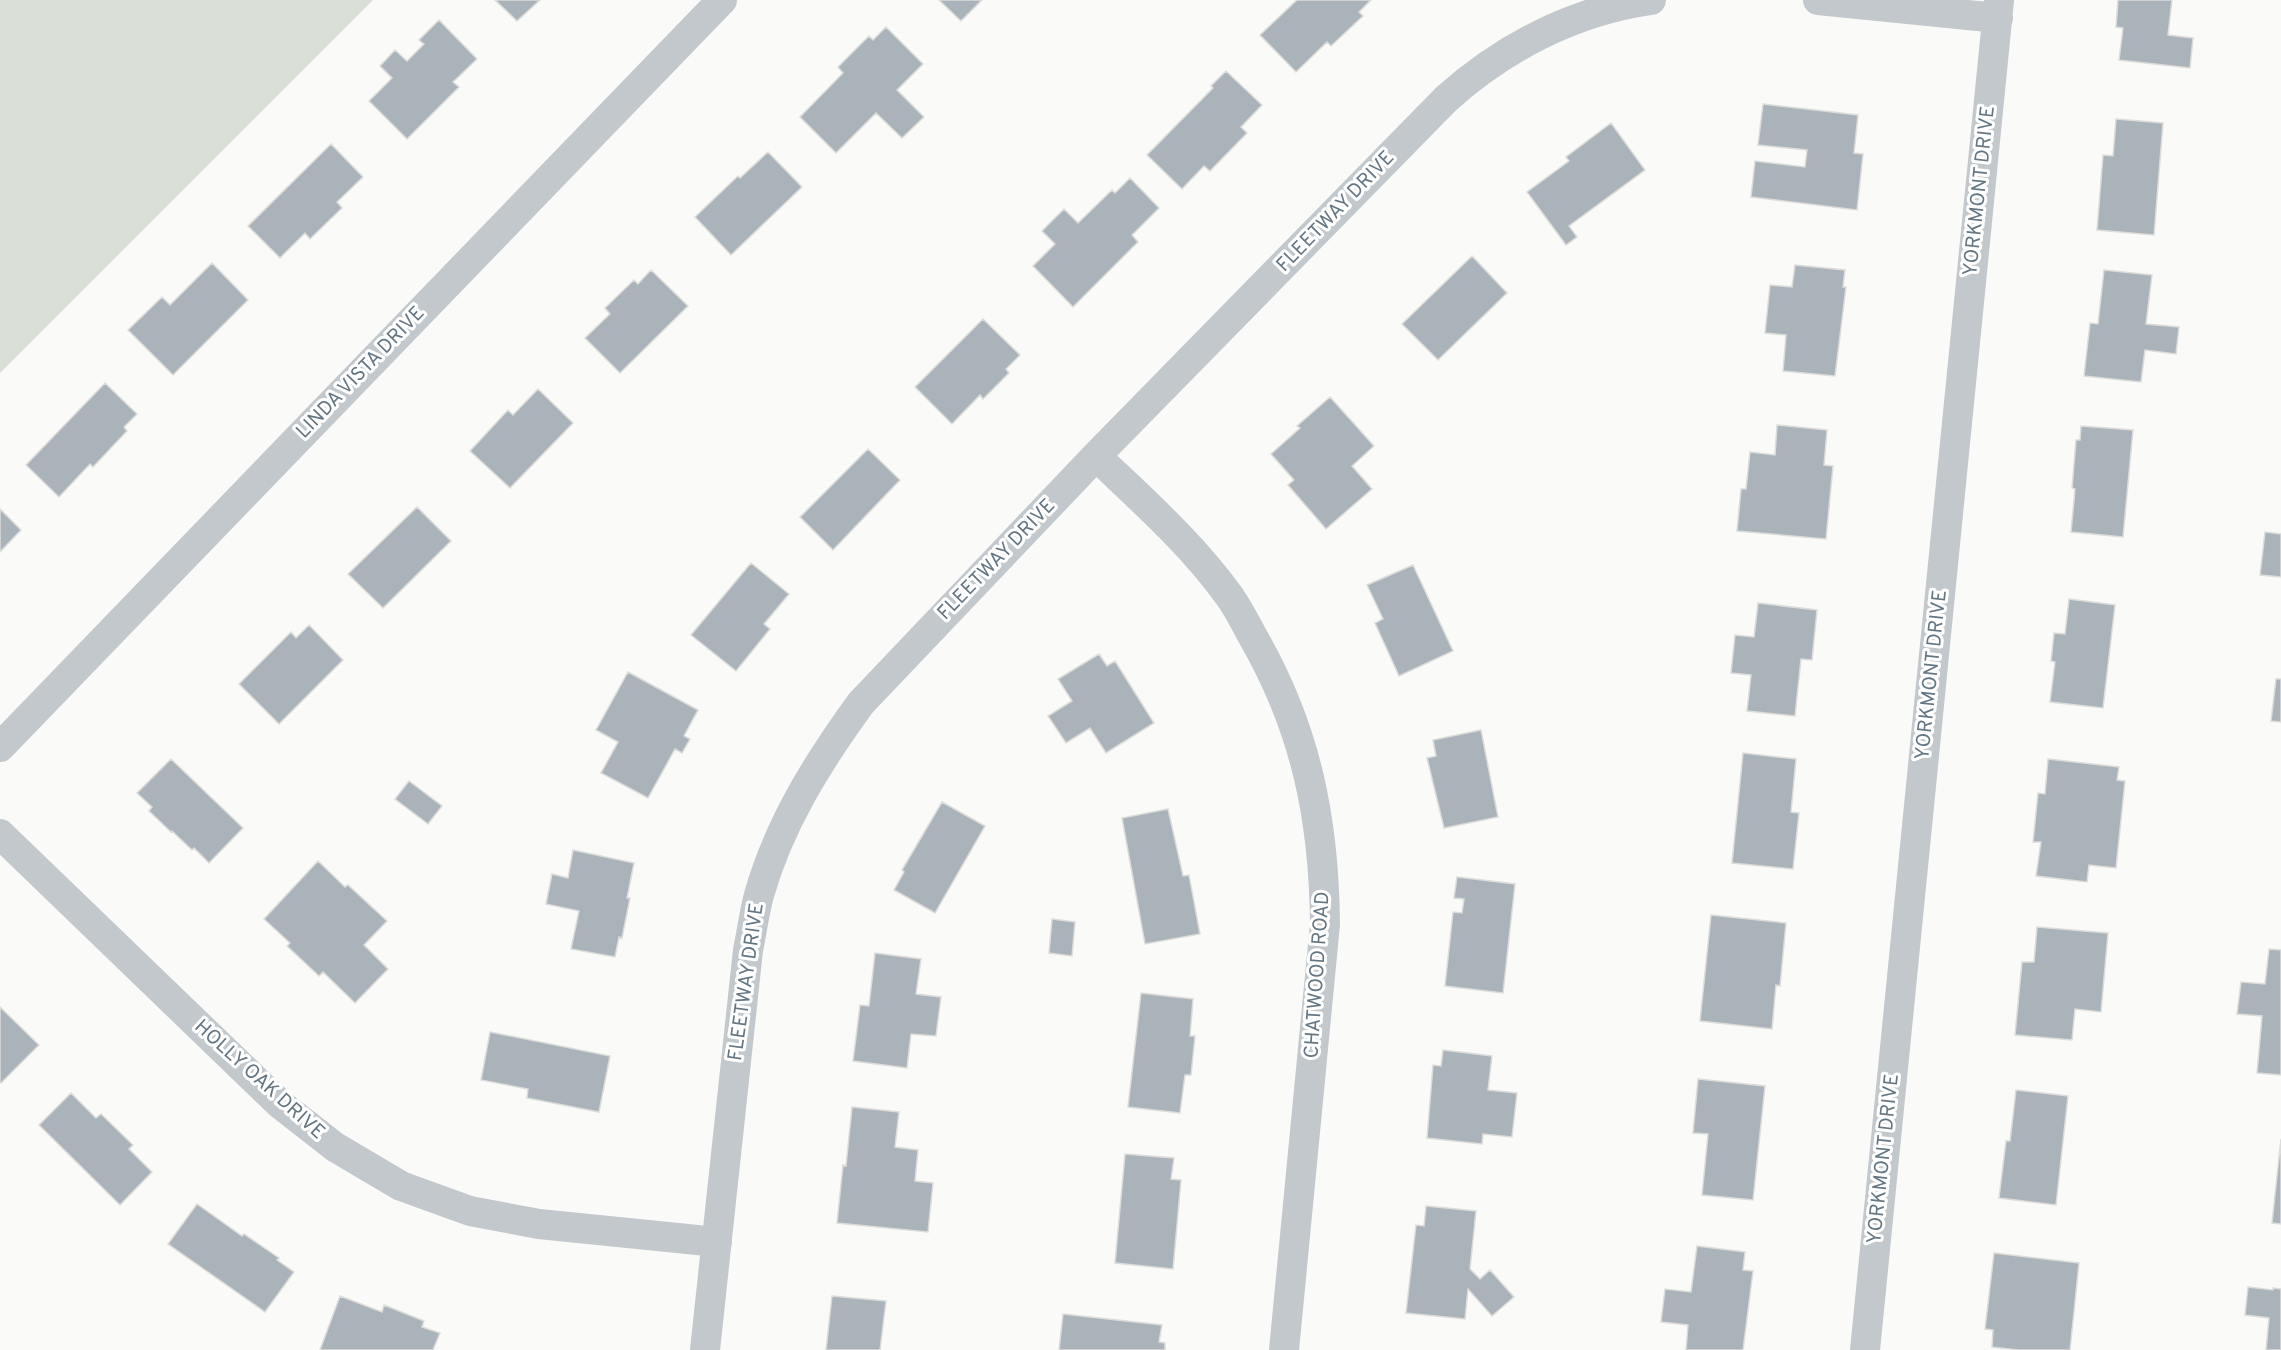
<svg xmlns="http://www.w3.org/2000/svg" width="2281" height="1350" font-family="Overpass,sans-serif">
  <rect width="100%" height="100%" fill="#fafaf8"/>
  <path fill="#dadfd7" d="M0 0H373L0 373Z"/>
  <path fill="#aab3b9" stroke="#dcdcda" stroke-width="1.5" d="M495 0H540L517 21Z
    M939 0H982L961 21Z
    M1297 0H1371L1359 12 1363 16 1331 46 1327 42 1296 72 1260 35Z
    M2118 0H2172L2168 35 2193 38 2190 68 2119 60 2123 28 2116 27Z
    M439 20 477 59 453 82 459 87 407 139 369 101 392 78 380 66 395 50 407 61 424 44 419 40Z
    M886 27 923 64 897 90 924 117 902 138 876 113 836 153 800 117 843 73 838 67 869 36 873 40Z
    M1226 71 1262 105 1241 127 1247 133 1210 171 1204 166 1182 189 1147 155 1213 88 1211 86Z
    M1763 104 1858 115 1854 153 1863 154 1857 210 1751 197 1755 161 1805 167 1807 150 1758 145Z
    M2116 119 2163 123 2154 235 2097 230 2103 155 2113 156Z
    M1611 123 1645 170 1569 226 1577 237 1566 245 1527 192 1569 161 1566 157Z
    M331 144 363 177 337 202 342 208 310 239 305 233 280 258 248 226Z
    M768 152 802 187 731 255 695 217 738 176 740 178Z
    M1130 178 1159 208 1132 235 1138 242 1073 307 1033 266 1055 244 1042 231 1064 209 1078 223 1112 190 1115 193Z
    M1472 256 1507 293 1438 360 1402 324Z
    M212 263 248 300 173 375 128 330 162 297 170 305Z
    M1795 265 1845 270 1843 287H1846L1835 376 1783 371 1786 335 1765 333 1770 285 1792 287Z
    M651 270 688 306 620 373 585 338 610 314 605 308 634 280 638 284Z
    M2104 270 2152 275 2146 324 2179 327 2176 354 2145 350 2141 382 2084 376 2090 323 2098 324Z
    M983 319 1020 355 1006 369 1009 373 983 399 980 395 952 424 915 387Z
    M105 383 137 414 124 427 127 431 93 467 90 464 59 497 26 465Z
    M538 389 573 423 510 488 470 451 508 410 513 415Z
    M1330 397 1374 446 1352 466 1372 489 1326 529 1288 485 1294 480 1271 454 1300 428 1297 426Z
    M1777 425 1827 430 1824 465 1833 466 1826 539 1737 531 1741 489H1746L1750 452 1775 455Z
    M2081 426 2133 430 2123 537 2071 532 2075 489 2072 488 2076 440H2080Z
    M868 449 900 480 833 550 800 517Z
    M417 507 451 541 383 608 348 574Z
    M0 509 21 530 0 552Z
    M2265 532 2281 534V577L2260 575Z
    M751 563 789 594 764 624 770 629 736 671 691 635Z
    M1413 565 1453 651 1399 676 1375 623 1383 619 1367 585Z
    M2069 599 2115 605 2103 708 2050 702 2055 662 2051 661 2054 633 2065 634Z
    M1758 603 1817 610 1812 660 1801 659 1795 716 1747 711 1751 675 1731 673 1735 635 1754 637Z
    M309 625 343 660 279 724 239 684 291 632 296 638Z
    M1099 654 1107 666 1115 661 1154 723 1106 753 1090 728 1066 743 1048 716 1072 701 1058 679Z
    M628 672 698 710 684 736 690 739 682 753 675 749 648 798 601 773 618 742 596 730Z
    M2276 679H2281V722L2271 721Z
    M1481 730 1498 817 1444 828 1427 758 1436 756 1433 740Z
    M1743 753 1796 759 1791 812 1799 813 1793 869 1732 863Z
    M171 759 243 828 209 863 194 848 192 850 172 831 171 832 149 811 152 807 137 793Z
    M2048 759 2119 767 2117 780 2125 781 2116 868 2089 865 2087 882 2036 876 2041 842H2033L2038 793 2045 794Z
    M409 781 442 806 428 824 395 799Z
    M942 802 985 826 935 913 894 890 904 872 902 870Z
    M1168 809 1183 876 1189 875 1200 934 1145 944 1122 818Z
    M573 850 634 863 627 898H630L622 938 619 937 615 957 571 949 579 911 546 904 552 874 568 878Z
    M318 861 345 887 348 885 387 921 364 945 388 969 355 1003 323 972 319 976 287 946 290 943 264 919Z
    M1457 877 1515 884 1503 993 1445 986 1453 912 1462 913 1464 899 1454 898Z
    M1711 915 1786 923 1780 986 1776 985 1772 1029 1700 1021Z
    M1052 919 1075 922 1072 956 1049 953Z
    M2037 927 2108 933 2101 1012 2075 1009 2072 1040 2015 1035 2022 962H2034Z
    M2269 949 2281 950V1075L2257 1073 2262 1016 2237 1014 2241 982 2265 984Z
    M875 953 921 959 916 994 941 997 936 1036 911 1034 907 1068 853 1061 860 1005 869 1006Z
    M1141 993 1193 999 1190 1036H1195L1191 1075H1185L1180 1113 1128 1107Z
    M0 1007 39 1045 1 1083 0 1082Z
    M490 1032 610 1056 599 1112 527 1098 528 1089 481 1080Z
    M1443 1050 1492 1056 1488 1090 1517 1093 1512 1137 1483 1134 1482 1144 1427 1138 1433 1065 1441 1066Z
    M1698 1079 1765 1086 1753 1200 1702 1195 1708 1134 1693 1133Z
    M2016 1090 2068 1096 2056 1205 1999 1198 2006 1141H2010Z
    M71 1093 96 1118 101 1114 133 1145 129 1149 152 1172 120 1205 39 1125Z
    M852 1107 899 1112 895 1147 918 1150 915 1181 933 1183 928 1232 837 1223 843 1165 846 1166Z
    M2281 1139V1224L2272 1223Z
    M1125 1154 1174 1158 1171 1179 1181 1180 1173 1269 1115 1263Z
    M197 1204 242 1236 244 1234 279 1258 277 1260 294 1272 265 1312 168 1244Z
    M1426 1206 1476 1211 1470 1269 1480 1279 1490 1270 1514 1297 1492 1316 1468 1289 1465 1319 1406 1313 1416 1225 1424 1226Z
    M1697 1246 1745 1252 1743 1270 1753 1271 1743 1350H1686L1688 1325 1661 1322 1665 1289 1691 1292Z
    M1994 1253 2079 1263 2070 1350H2018L1992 1347 1993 1330 1985 1329Z
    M2248 1287 2273 1290V1288L2281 1289V1350H2266L2269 1318 2245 1315Z
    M340 1296 382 1312 384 1305 424 1321 422 1327 440 1333 433 1350H320Z
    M832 1296 886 1301 880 1350H826Z
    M1063 1314 1162 1325 1159 1342 1165 1343V1350H1059Z"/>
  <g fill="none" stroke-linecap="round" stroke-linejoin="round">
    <path stroke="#c3c8cc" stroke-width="30" d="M1818 0 1998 18
      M1096 456C1143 501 1192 544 1230 597 1239 610 1246 624 1253 637 1306 729 1324 819 1325 924L1284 1350
      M0 747 722 0
      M0 834 280 1104 335 1147 401 1186 470 1211 539 1224 717 1242
      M705 1350 748 950C752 932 754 913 759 895 779 824 818 762 861 703L1096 456 1446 99C1504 47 1574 11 1651 0
      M1865 1350 1999 0"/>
  </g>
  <g text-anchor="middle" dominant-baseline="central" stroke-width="6" stroke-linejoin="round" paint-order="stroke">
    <g font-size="20" fill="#657683" stroke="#fff">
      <text transform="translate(1980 191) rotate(-84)">YORKMONT DRIVE</text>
      <text transform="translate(1336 212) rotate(-46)">FLEETWAY DRIVE</text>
      <text transform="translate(361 373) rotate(-46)">LINDA VISTA DRIVE</text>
      <text transform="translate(997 560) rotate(-46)">FLEETWAY DRIVE</text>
      <text transform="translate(1932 675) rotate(-84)">YORKMONT DRIVE</text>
      <text transform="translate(1318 975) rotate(-86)">CHATWOOD ROAD</text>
      <text transform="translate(747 982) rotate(-82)">FLEETWAY DRIVE</text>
      <text transform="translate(259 1080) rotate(42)">HOLLY OAK DRIVE</text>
      <text transform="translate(1884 1159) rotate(-84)">YORKMONT DRIVE</text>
    </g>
  </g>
</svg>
